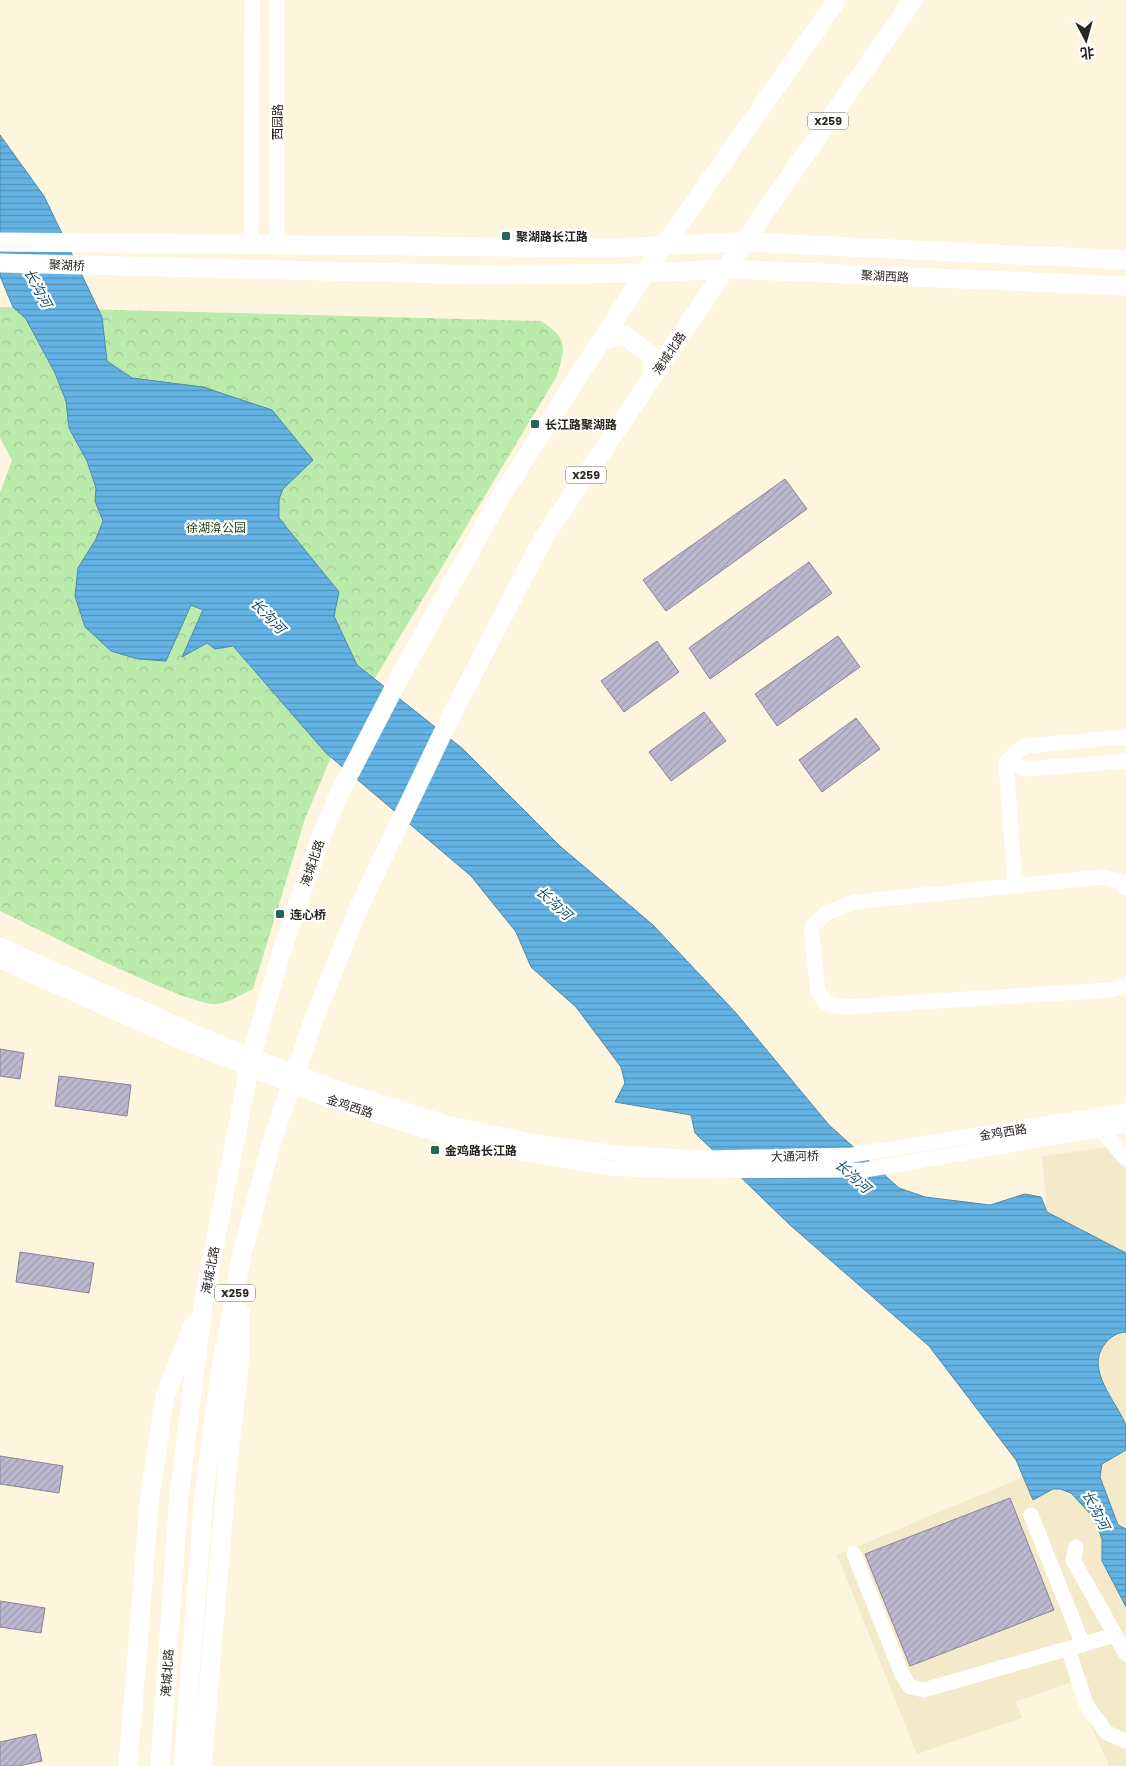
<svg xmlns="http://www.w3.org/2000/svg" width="1126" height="1766" font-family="Poppins,'Noto Sans SC',sans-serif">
  <defs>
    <pattern id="park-crowns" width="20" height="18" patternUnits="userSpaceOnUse" patternTransform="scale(1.25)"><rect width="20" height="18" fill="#bbeaad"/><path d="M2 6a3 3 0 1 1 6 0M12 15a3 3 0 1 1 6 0" fill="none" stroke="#a1c994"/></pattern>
    <pattern id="water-rules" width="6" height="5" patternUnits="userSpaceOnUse" patternTransform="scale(1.25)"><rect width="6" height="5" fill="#63b3e5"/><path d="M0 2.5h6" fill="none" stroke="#5291b9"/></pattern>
    <pattern id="building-hatch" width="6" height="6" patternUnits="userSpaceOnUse" patternTransform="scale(1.25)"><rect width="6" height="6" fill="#bbb8cf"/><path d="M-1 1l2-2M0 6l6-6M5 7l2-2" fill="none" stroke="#a19eb1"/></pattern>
  </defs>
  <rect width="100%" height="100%" fill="#fdf5dd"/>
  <path fill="#f4eaca" d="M1126 1145V1766H1109L1071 1682 1016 1702 1022 1718 917 1754 837 1555 1023 1477 1016 1460 929 1346 1047 1212 1042 1156Z"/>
  <path fill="url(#park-crowns)" d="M0 307 541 321C569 339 565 347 557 376L339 738 305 819 253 989C242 994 230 1002 218 1004 189 1008 35 927 0 911V493L12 460 0 438Z"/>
  <path fill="url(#water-rules)" stroke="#5189a9" d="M0 135 44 196 102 317 107 361 132 378 203 387 272 410 313 460 283 489 279 499V518L339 592 334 616 357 665 463 749 561 847 653 925 736 1013 829 1125 899 1188 925 1197 990 1205 1025 1194 1041 1197 1047 1212 1126 1253V1332C1116 1333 1110 1337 1104 1345 1086 1370 1115 1400 1125 1423 1126 1431 1126 1442 1126 1450L1102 1464 1100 1477 1118 1525 1126 1529V1607L1102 1561V1539L1094 1518 1071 1493 1060 1489H1053L1033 1500 1016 1460 929 1346 790 1225 695 1133 691 1115 615 1102 625 1083 621 1067 576 1007 531 967 516 932 471 876 326 753 233 646 215 649 207 643 182 657 203 610 191 605 166 661 138 659 111 651 85 627 75 596 78 568 96 539 103 521 95 501 96 488 87 461 69 428 66 401 55 373 26 319 13 307 0 276Z"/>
  <path fill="url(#building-hatch)" stroke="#87849a" d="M785 479 807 509 666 611 643 580Z
    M809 562 832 593 710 679 689 648Z
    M838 636 860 667 777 726 755 694Z
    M657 641 679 672 624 712 601 681Z
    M704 712 726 741 671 781 649 752Z
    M856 718 880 749 822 792 799 760Z
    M0 1049 24 1053 20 1079 0 1076Z
    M59 1076 131 1085 127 1116 55 1106Z
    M20 1252 94 1263 89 1293 16 1282Z
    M0 1456 63 1466 59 1493 0 1484Z
    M1010 1498 1054 1610 910 1666 865 1554Z
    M0 1601 45 1608 41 1633 0 1627Z
    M36 1734 42 1761 19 1766H0V1742Z"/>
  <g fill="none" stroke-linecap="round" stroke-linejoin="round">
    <path stroke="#fff" stroke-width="15" d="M277 0V244
      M251 243 252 0
      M1006 762 1025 746 1126 737
      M1006 762 1015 885
      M1006 762 1027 769 1126 761
      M1126 888 1120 881 1102 877 855 902 826 913 811 928 818 992 826 1003 842 1007 1110 990 1126 986
      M0 945 217 1042 334 1087 446 1123 541 1143 626 1154 709 1158 852 1155 1126 1111
      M0 961 179 1041 331 1101 469 1144 610 1168 668 1171 865 1170 1126 1125
      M1101 1130 1126 1159
      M1031 1515 1083 1645
      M1076 1547 1073 1560 1126 1654
      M854 1554 901 1672 910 1687 924 1690 1115 1635
      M1068 1649 1087 1706 1107 1733 1126 1741"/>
    <path stroke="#fff" stroke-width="19" d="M0 242 608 248 744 242 1126 260
      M0 263 483 275 645 273 726 269 1126 286
      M600 342 624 335 652 356 653 376
      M128 1766 150 1494 165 1396 193 1325
      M160 1766 179 1495 204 1298 252 1054 281 953 321 836 341 790 403 671 502 494 645 273 837 0
      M183 1766 204 1495 219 1380 242 1254 271 1144 313 1021 359 907 449 720 544 537 744 242 913 0
      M202 1766 228 1461 239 1368 240 1312"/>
  </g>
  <g fill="#246757" stroke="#fff" stroke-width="2">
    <rect x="501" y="231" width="10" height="10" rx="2.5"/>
    <rect x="530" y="419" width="10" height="10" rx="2.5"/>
    <rect x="275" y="909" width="10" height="10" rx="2.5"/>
    <rect x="430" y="1145" width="10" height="10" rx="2.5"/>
  </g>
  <g text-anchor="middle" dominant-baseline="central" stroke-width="4.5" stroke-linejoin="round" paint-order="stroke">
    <g fill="#fff" stroke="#686761" stroke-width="1">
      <rect x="808" y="112.5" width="40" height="17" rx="4"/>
      <rect x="566" y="466.5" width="40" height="17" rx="4"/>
      <rect x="215" y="1284.5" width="40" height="17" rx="4"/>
    </g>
    <g font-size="11" font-weight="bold" fill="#28261d">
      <text x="828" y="121">X259</text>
      <text x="586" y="475">X259</text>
      <text x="235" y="1293">X259</text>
    </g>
    <g font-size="12" fill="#28261d" stroke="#fff">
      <text transform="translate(277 122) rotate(-90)">西园路</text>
      <text transform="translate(67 265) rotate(2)">聚湖桥</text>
      <text transform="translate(885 276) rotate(3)">聚湖西路</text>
      <text transform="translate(669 353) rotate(-56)">淹城北路</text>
      <text transform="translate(312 863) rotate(-71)">淹城北路</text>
      <text transform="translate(350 1106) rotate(18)">金鸡西路</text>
      <text transform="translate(1003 1132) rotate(-9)">金鸡西路</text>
      <text transform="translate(795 1156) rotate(-1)">大通河桥</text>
      <text transform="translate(210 1270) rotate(-79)">淹城北路</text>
      <text transform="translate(167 1673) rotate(-86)">淹城北路</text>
    </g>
    <g font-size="12" font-weight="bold" fill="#28261d" stroke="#fff" text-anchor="start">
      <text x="516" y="236">聚湖路长江路</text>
      <text x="545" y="424">长江路聚湖路</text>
      <text x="290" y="914">连心桥</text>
      <text x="445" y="1150">金鸡路长江路</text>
    </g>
    <g font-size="12" fill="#1c3d0f" stroke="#fff">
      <text x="216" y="527">徐湖渰公园</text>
    </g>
    <g font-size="14" font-style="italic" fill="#104f70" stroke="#fff">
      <text transform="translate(38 288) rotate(62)">长沟河</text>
      <text transform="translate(268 616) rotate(46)">长沟河</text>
      <text transform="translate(554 903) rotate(42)">长沟河</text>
      <text transform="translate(853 1176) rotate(42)">长沟河</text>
      <text transform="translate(1096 1510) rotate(63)">长沟河</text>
    </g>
  </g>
  <g transform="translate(1086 40) rotate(174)" stroke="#ffffff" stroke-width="4" paint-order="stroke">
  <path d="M0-4L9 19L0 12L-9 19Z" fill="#28261d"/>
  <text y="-8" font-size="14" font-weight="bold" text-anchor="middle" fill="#28261d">北</text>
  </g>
</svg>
